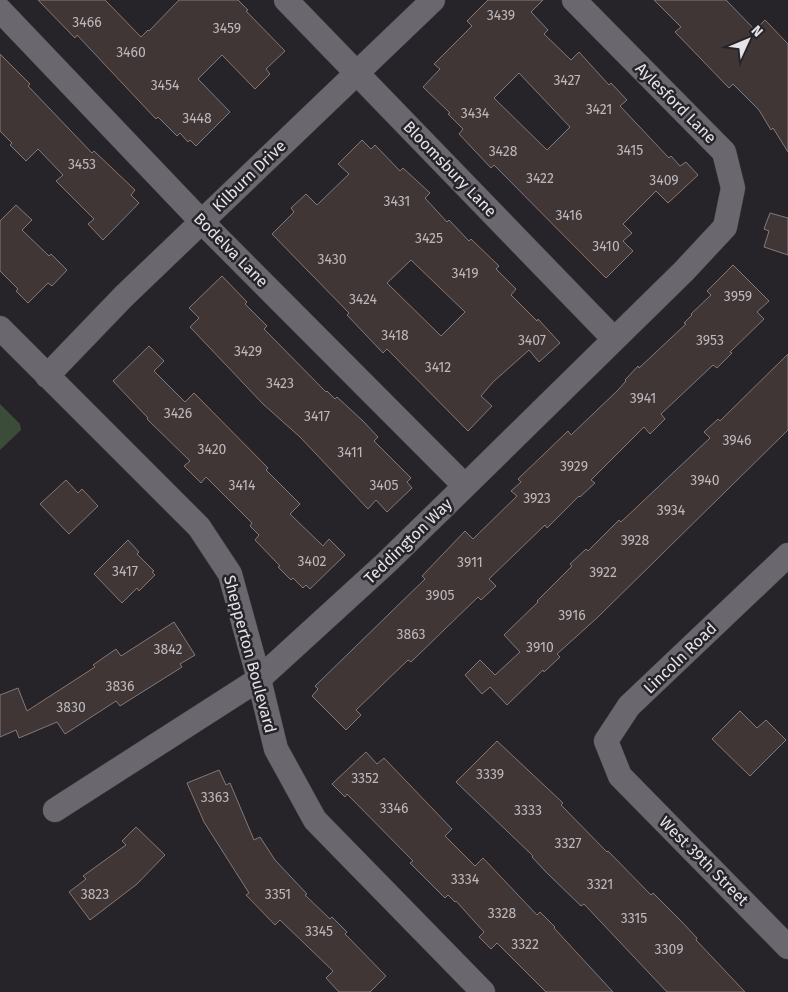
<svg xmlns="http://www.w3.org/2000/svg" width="788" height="992" font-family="'Fira Sans',sans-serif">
  <rect width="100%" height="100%" fill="#262329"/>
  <path fill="#3b4c38" d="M0 404 20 424 21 430 0 450Z"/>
  <path fill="#403636" stroke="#847978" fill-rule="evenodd" d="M38 0H105L141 37 148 30 149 31 179 0H238L248 10 246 11 285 51 266 69 270 74 255 89 222 55 198 79 230 112 196 146 190 140 188 142 180 133 177 136 158 117 156 119 77 35 75 38Z
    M488 0H543L531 12 548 30 544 34 571 60 579 52 609 85 611 83 627 100 620 106 669 158 671 156 680 166 686 162 698 175 668 203 656 191 623 224 632 233 623 241 633 251 606 278 494 165 491 168 459 134 463 129 448 114 450 113 423 87 440 69 434 64 472 26 467 21ZM519 73 570 127 547 150 494 98Z
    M654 0H726L755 30 765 20 788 44V152L773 128 771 130 759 110 733 84 729 88 675 32 681 27Z
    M0 54 30 84 28 86 92 153 94 151 135 190 131 195 139 203 103 240 88 224 94 219 56 181 63 175 38 149 26 161 10 145 12 143 0 131Z
    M362 140 371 149 375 145 400 171 403 168 430 193 425 198 447 222 449 220 469 241 471 239 499 266 496 269 516 289 511 295 537 321 538 319 560 343 539 362 529 350 493 382 481 396 492 406 468 431 387 349 383 353 347 315 349 313 272 234 294 212 291 208 306 194 317 205 349 174 338 164ZM411 260 465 312 441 336 387 283Z
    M16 205 32 220 22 230 49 256 51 254 67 270 52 286 48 283 28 303 16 291 18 289 0 271V221Z
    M770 213 788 218V255L764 247 769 231 764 229Z
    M733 265 769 301 757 312 764 319 730 352 732 353 717 368 713 365 661 414 665 419 650 434 644 427 591 480 595 483 580 497 579 496 547 528 545 525 489 579 496 586 481 600 478 597 411 662 408 660 356 710 361 715 346 730 312 696 318 689 315 686 425 579 422 576 465 531 473 539 517 496 511 491 521 482 518 479 568 431 571 435 618 390 626 381 625 380 638 366 639 368 686 324 684 323 692 315 691 314 711 295 707 291Z
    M222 276 247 302 245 304 267 326 264 329 326 392 327 391 335 399 337 397 363 421 378 437 374 441 411 478 407 482 412 488 387 512 376 500 368 509 300 437 263 404 190 327 199 318 189 308Z
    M149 346 164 361 154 371 185 402 194 393 268 468 266 470 300 504 290 514 323 546 329 539 345 555 310 589 306 585 303 588 293 578 291 580 278 567 280 566 255 540 259 535 250 526 252 523 206 477 201 483 184 466 190 461 147 419 148 418 113 381Z
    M788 354V430L598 617 557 654 560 657 544 672 543 670 507 705 490 687 482 694 465 675 480 660 495 675 520 652 504 635 538 602 537 601 572 566 570 564 586 549 588 551 619 520 621 522 710 438 704 432 718 419 720 421Z
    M66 480 78 493 82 489 98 506 69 534 40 504Z
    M128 540 139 552 137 554 154 571 152 572 155 575 139 591 137 588 122 603 94 574Z
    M174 622 195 655 180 664 182 667 120 706 116 701 65 734 57 722 19 738 16 730 0 737V695L18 688 27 711 95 667 93 665 116 649 121 656Z
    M740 711 757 728 766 720 786 740 750 776 712 739Z
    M497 741 563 803 561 805 607 852 608 851 651 895 653 893 681 921 697 938 696 940 745 992H667L584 904 581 906 546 872 532 857 533 856 456 782Z
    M366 752 377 764 384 758 452 829 445 836 475 866 483 858 537 915 540 912 555 927 554 928 613 992H546L497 943 491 949 479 937 484 932 456 901 455 902 448 895 445 898 410 863 413 861 347 794 345 797 332 784Z
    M219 770 226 785 230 783 254 840 260 837 275 860 307 894 305 895 330 919 332 917 347 932 345 934 386 976 370 992H339L326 978 333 971 280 920 275 925 246 895 249 893 204 822 187 783Z
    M136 827 165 855 137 884 90 920 69 892 86 879 83 876 126 845 122 841Z"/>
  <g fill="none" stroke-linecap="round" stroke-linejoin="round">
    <g stroke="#434045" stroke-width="25">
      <path id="minor" d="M286 0 614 339
        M0 10 202 222 465 486
        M0 328 199 527 230 574 259 679 276 749 315 820 483 992
        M47 376 124 296 433 0
        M788 555 629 706 606 741 620 776 788 947
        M55 810 259 679 386 563 465 486 684 271 725 227 733 188 724 152 574 0"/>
    </g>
    <use href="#minor" stroke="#6b676f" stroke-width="24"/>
  </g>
  <g text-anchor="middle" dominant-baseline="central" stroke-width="5" stroke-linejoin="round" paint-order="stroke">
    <g font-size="14" fill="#bcb8bc">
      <text x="501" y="15">3439</text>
      <text x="87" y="22">3466</text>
      <text x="227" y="28">3459</text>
      <text x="131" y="52">3460</text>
      <text x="567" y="80">3427</text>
      <text x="165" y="85">3454</text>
      <text x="599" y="109">3421</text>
      <text x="475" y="113">3434</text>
      <text x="197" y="118">3448</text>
      <text x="630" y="150">3415</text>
      <text x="503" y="151">3428</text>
      <text x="82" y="164">3453</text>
      <text x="540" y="178">3422</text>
      <text x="664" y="180">3409</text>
      <text x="397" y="201">3431</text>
      <text x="569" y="215">3416</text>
      <text x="429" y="238">3425</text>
      <text x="606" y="246">3410</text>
      <text x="332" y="259">3430</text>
      <text x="465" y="273">3419</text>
      <text x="738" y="296">3959</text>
      <text x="363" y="299">3424</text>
      <text x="395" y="335">3418</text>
      <text x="532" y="340">3407</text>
      <text x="710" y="340">3953</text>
      <text x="248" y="351">3429</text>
      <text x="438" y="367">3412</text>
      <text x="280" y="383">3423</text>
      <text x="643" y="398">3941</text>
      <text x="178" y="413">3426</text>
      <text x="317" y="416">3417</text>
      <text x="737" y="440">3946</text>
      <text x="212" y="449">3420</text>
      <text x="350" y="452">3411</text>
      <text x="574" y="466">3929</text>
      <text x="705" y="480">3940</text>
      <text x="242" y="485">3414</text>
      <text x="384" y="485">3405</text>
      <text x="537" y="498">3923</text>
      <text x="671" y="510">3934</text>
      <text x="635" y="540">3928</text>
      <text x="312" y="561">3402</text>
      <text x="470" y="562">3911</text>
      <text x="125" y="571">3417</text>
      <text x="603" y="572">3922</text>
      <text x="440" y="595">3905</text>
      <text x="572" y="615">3916</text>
      <text x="411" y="634">3863</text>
      <text x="540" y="647">3910</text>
      <text x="168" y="649">3842</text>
      <text x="120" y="686">3836</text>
      <text x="71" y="707">3830</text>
      <text x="490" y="774">3339</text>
      <text x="365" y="778">3352</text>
      <text x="215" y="797">3363</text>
      <text x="394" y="808">3346</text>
      <text x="528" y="810">3333</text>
      <text x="568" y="843">3327</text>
      <text x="465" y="879">3334</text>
      <text x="600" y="884">3321</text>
      <text x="95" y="894">3823</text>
      <text x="278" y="894">3351</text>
      <text x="502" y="913">3328</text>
      <text x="634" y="918">3315</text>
      <text x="319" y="931">3345</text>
      <text x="525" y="944">3322</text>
      <text x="669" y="949">3309</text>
    </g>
    <g font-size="16" fill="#e6e3e8" stroke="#262329">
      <text transform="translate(676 103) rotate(45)">Aylesford Lane</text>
      <text transform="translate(450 169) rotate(46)">Bloomsbury Lane</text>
      <text transform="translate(249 176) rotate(-44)">Kilburn Drive</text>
      <text transform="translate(231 250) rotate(45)">Bodelva Lane</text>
      <text transform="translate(408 541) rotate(-44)">Teddington Way</text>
      <text transform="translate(250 654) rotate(75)">Shepperton Boulevard</text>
      <text transform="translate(680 658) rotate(-44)">Lincoln Road</text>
      <text transform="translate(704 861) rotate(45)">West 39th Street</text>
    </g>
  </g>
  <g transform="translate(748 40) rotate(46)" stroke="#262329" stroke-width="4" paint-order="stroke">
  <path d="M0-4L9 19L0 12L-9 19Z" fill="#e6e3e8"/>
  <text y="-8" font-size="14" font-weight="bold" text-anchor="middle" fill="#e6e3e8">N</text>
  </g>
</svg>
